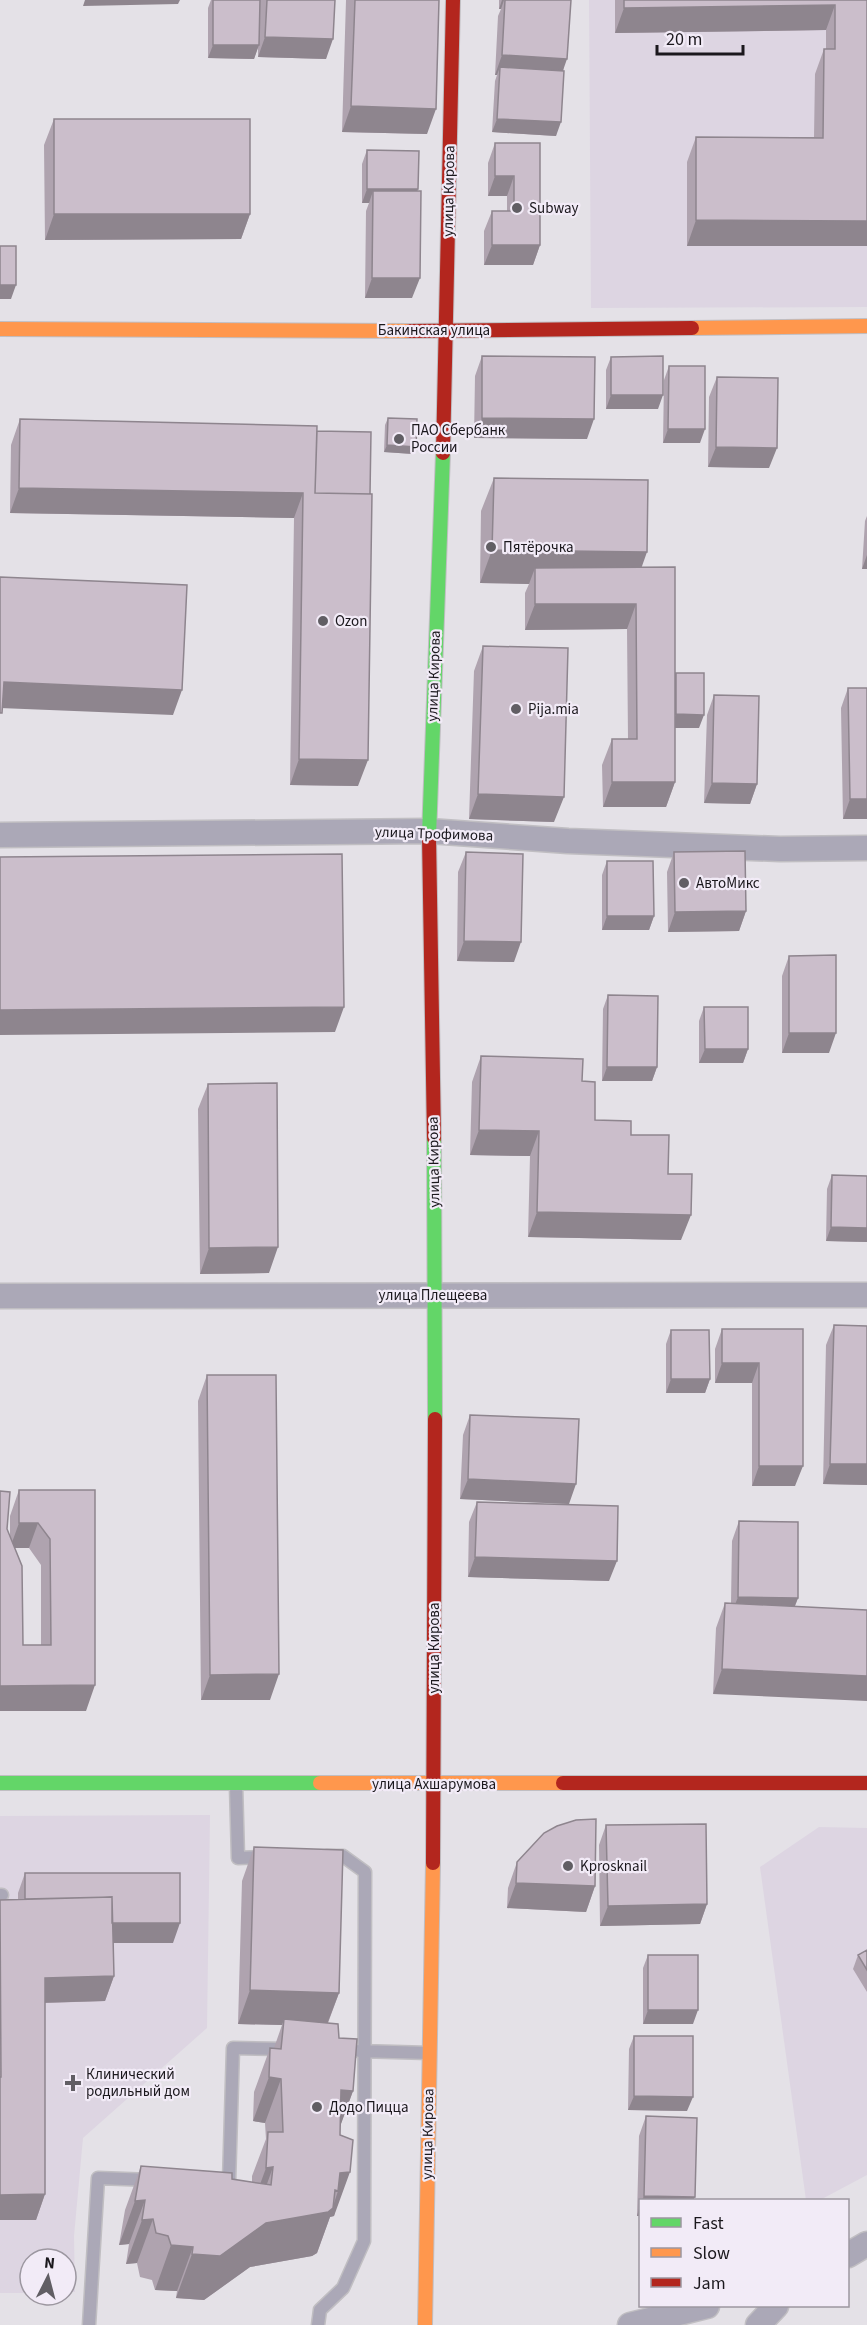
<svg xmlns="http://www.w3.org/2000/svg" width="867" height="2325" font-family="'Source Sans 3',sans-serif">
  <rect width="100%" height="100%" fill="#e4e1e7"/>
  <path fill="#ddd5e2" d="M589 0H867V307L591 308Z
    M210 1815 207 2028 83 2138 74 2236 75 2292H66V2259H30V2293H0V1816Z
    M819 1827 867 1828V2175L820 2200H806L760 1867Z"/>
  <g fill="none" stroke-linecap="round" stroke-linejoin="round">
    <g stroke="#c0bec2" stroke-width="15">
      <path id="lane" d="M236 1785 238 1858 264 1857
        M0 1895H2
        M359 2051 429 2053
        M222 2182H229L233 2048 285 2049
        M89 2325 98 2178 151 2180
        M318 2325 320 2310 343 2288 364 2241 365 1872 343 1856H327"/>
    </g>
    <g stroke="#c0bec2" stroke-width="27">
      <path id="street" d="M0 835 429 831 568 841 780 849 867 848
        M0 1296 867 1295
        M848 2255 867 2244
        M630 2325 707 2306
        M758 2325 776 2306"/>
    </g>
    <g stroke="#c0bec2" stroke-width="16">
      <path id="fast" d="M429 836 443 453
        M434 1138 435 1419
        M0 1783H320"/>
    </g>
    <g stroke="#c0bec2" stroke-width="16">
      <path id="slow" d="M692 328 867 326
        M0 329 410 331
        M320 1783H563
        M425 2325 433 1863"/>
    </g>
    <g stroke="#c0bec2" stroke-width="16">
      <path id="jam" d="M410 331 692 328
        M443 453 453 0
        M429 836 434 1138
        M563 1783H867
        M433 1863 435 1419"/>
    </g>
    <use href="#lane" stroke="#aba8b7" stroke-width="12"/>
    <use href="#street" stroke="#aba8b7" stroke-width="24"/>
    <use href="#fast" stroke="#63d668" stroke-width="14"/>
    <use href="#slow" stroke="#ff974d" stroke-width="14"/>
    <use href="#jam" stroke="#b3261e" stroke-width="14"/>
  </g>
  <path fill="#afa3af" fill-rule="evenodd" d="M211 0H260L259 25 260 0H335L326 59 258 57V47L254 59 208 58V8Z
    M346 0H439L427 134 342 132Z
    M499 0H571L556 136 492 132 495 81 497 75H495L498 16 501 9H499Z
    M615 0H867V246H687V162L696 137H814L815 74 824 49H826V30L615 33Z
    M54 119 250 214 241 239 45 240 44 145Z
    M495 143H540V245L533 265H484V231L492 211H507V196H488V163Z
    M367 150 418 191 412 298H365L366 211 369 203H362V164Z
    M482 356 587 439 474 438 475 376Z
    M611 357 658 409H606V370Z
    M669 366 700 443H663L664 380Z
    M717 377 769 468 708 467 709 397Z
    M388 418 413 454 384 452 385 425Z
    M20 419 317 431 358 786 290 785 294 518 10 513 11 445Z
    M494 478 641 567 675 676 676 673 699 728H675V782L666 807H603L602 765 612 739H628L627 629 525 630V593L529 584 480 583 481 511Z
    M867 516V569H862L865 521Z
    M483 646 554 822 469 819 474 671Z
    M848 688H867V819H843L841 708Z
    M714 695 757 784 750 804 704 803 707 715Z
    M466 852 514 962 457 961 458 872Z
    M674 852 746 911 739 931 668 932 667 872Z
    M607 861 654 916 649 930H602V875Z
    M789 956 829 1053H782V976Z
    M608 995 657 1067 652 1081H602L603 1009Z
    M704 1007 748 1049 743 1063H699V1021Z
    M481 1056 582 1081 595 1120 631 1135 668 1174 681 1240 528 1237 530 1156 470 1155 472 1082Z
    M208 1084 269 1273 200 1274 198 1109Z
    M832 1175 867 1176V1242L826 1241 827 1189Z
    M834 1325 867 1485 823 1484 826 1345Z
    M722 1329H803L795 1486H752V1383H715V1349Z
    M671 1330 710 1379 705 1393H666V1344Z
    M207 1375 270 1700H201L198 1401Z
    M470 1415 569 1504 460 1499 463 1435Z
    M19 1490H95L86 1711H0V1491L7 1529 10 1537V1516ZM15 1548H29L41 1565V1645H23Z
    M477 1502 609 1581 468 1577 469 1522Z
    M739 1521 798 1598 795 1606 713 1694 716 1628 725 1603H731L732 1541Z
    M606 1825 707 1904 700 1924 600 1926 599 1845Z
    M254 1847 339 1993 328 2023 339 2038 353 2091 340 2126V2135L353 2140 334 2216 330 2217 317 2253 312 2256 250 2267 204 2300 176 2298 177 2291 155 2290 152 2280 140 2277 137 2263 126 2264 129 2244 119 2245 125 2210 141 2166 252 2182V2176L266 2139 265 2123 253 2121 254 2092 270 2048H274L282 2025 238 2024 242 1881Z
    M517 1862 595 1886 586 1912 507 1908 508 1888Z
    M25 1873 173 1943H113L114 1976 105 2001 45 2003V2194L36 2220H0V1900L18 1899V1893Z
    M867 1950V1992L853 1969 858 1955Z
    M648 1955 693 2024H643V1968Z
    M634 2036 687 2111 628 2110 629 2049Z
    M646 2116 695 2197 693 2200H640V2216H637L639 2136Z"/>
  <path fill="#8e858e" fill-rule="evenodd" d="M85 0H180L178 4 83 6Z
    M502 0H504L501 9H499Z
    M835 5 826 30 615 33 624 8Z
    M265 37 333 39 326 59 258 57Z
    M213 45H259L254 59 208 58Z
    M502 55 567 59 560 79 500 67 497 75H495Z
    M351 106 436 109 427 134 342 132Z
    M497 119 561 122 556 136 492 132Z
    M495 176H514L507 196H488Z
    M367 189H418L413 203 373 191 369 203H362Z
    M54 214H250L241 239 45 240Z
    M696 220 867 221V246H687Z
    M492 245H540L533 265H484Z
    M372 278H420L412 298H365Z
    M0 285H16L11 299H0Z
    M611 395H663L658 409H606Z
    M482 418 594 419 587 439 474 438Z
    M668 429H705L700 443H663Z
    M387 445 416 447 413 454 384 452Z
    M716 447 777 448 769 468 708 467Z
    M19 488 303 493 294 518 10 513Z
    M492 550 647 552 635 586 535 568 529 584 480 583Z
    M867 555V569H862Z
    M535 604H636L627 629 525 630Z
    M4 682 182 690 173 715 0 708Z
    M676 714 704 715 699 728H671Z
    M299 759 368 760 358 786 290 785Z
    M612 782H675L666 807H603Z
    M712 783 757 784 750 804 704 803Z
    M478 794 564 797 554 822 469 819Z
    M850 799H867V819H843Z
    M746 911 739 931 668 932 675 912Z
    M607 916H654L649 930H602Z
    M464 941 521 942 514 962 457 961Z
    M344 1007 335 1032 0 1035V1010Z
    M789 1033H836L829 1053H782Z
    M705 1049H748L743 1063H699Z
    M607 1067H657L652 1081H602Z
    M479 1130 539 1131 530 1156 470 1155Z
    M537 1212 691 1215 681 1240 528 1237Z
    M831 1227 867 1228V1242L826 1241Z
    M278 1247 269 1273 200 1274 209 1248Z
    M722 1363H759L752 1383H715Z
    M671 1379H710L705 1393H666Z
    M830 1464H867V1485L823 1484Z
    M759 1466H803L795 1486H752Z
    M468 1479 576 1484 569 1504 460 1499Z
    M19 1523H38L29 1548H10Z
    M475 1557 617 1561 609 1581 468 1577Z
    M738 1597 798 1598 790 1618 730 1617Z
    M722 1669 867 1676V1701L713 1694Z
    M279 1674 270 1700H201L210 1675Z
    M95 1685 86 1711H0V1686Z
    M516 1883 595 1886 586 1912 507 1908Z
    M707 1904 700 1924 600 1926 608 1906Z
    M110 1923H180L173 1943H103Z
    M114 1976 105 2001 36 2003 45 1978Z
    M250 1990 339 1993 326 2027 284 2019 282 2025 238 2024Z
    M648 2010H698L693 2024H643Z
    M269 2077 281 2079 265 2123 253 2121Z
    M341 2090 353 2091 337 2135Z
    M634 2096 693 2097 687 2111 628 2110Z
    M273 2167 257 2212H250L266 2168Z
    M350 2172 334 2216 330 2217 317 2253 312 2256 250 2267 204 2300 176 2298 192 2254 266 2223 340 2173ZM335 2190 338 2191 332 2209Z
    M45 2194 36 2220H0V2195Z
    M644 2196 695 2197 693 2200H642Z
    M145 2200 129 2244 119 2245 135 2201Z
    M640 2205V2216H637Z
    M153 2219 137 2263 126 2264 142 2220Z
    M171 2245 193 2247 177 2291 155 2290Z"/>
  <path fill="#cbbecb" stroke="#8e858e" stroke-width="1.5" d="M213 0H260L259 45H213Z
    M267 0H335L333 39 265 37Z
    M355 0H439L436 109 351 106Z
    M505 0H571L567 59 502 55Z
    M624 0H867V221L696 220V137L823 138 824 49H835V5L624 8Z
    M500 67 564 71 561 122 497 119Z
    M54 119H250V214H54Z
    M495 143H540V245H492V211H514V176H495Z
    M367 150 419 151 418 189H367Z
    M373 191H421L420 278H372Z
    M0 246H16V285H0Z
    M482 356 595 357 594 419 482 418Z
    M663 356V395H611V357Z
    M669 366H705V429H668Z
    M717 377 778 378 777 448 716 447Z
    M388 418 417 419 416 447 387 445Z
    M20 419 317 426 315 493 372 494 368 760 299 759 303 493 19 488Z
    M317 431 371 432 370 494 315 493Z
    M494 478 648 480 647 552 492 550Z
    M675 567V782H612V739H637L636 604H535V568Z
    M0 577 187 585 182 690 4 682 2 713H0Z
    M483 646 568 648 564 797 478 794Z
    M676 673H704V715L676 714Z
    M848 688H867V799H850Z
    M714 695 759 696 757 784 712 783Z
    M745 851 746 911 675 912 674 852Z
    M466 852 523 854 521 942 464 941Z
    M342 854 344 1007 0 1010V857Z
    M607 861H653L654 916H607Z
    M836 955V1033H789V956Z
    M608 995 658 996 657 1067H607Z
    M704 1007H748V1049H705Z
    M481 1056 583 1059 582 1081 595 1082V1120L631 1121V1135H669L668 1174H692L691 1215 537 1212 539 1131 479 1130Z
    M277 1083 278 1247 209 1248 208 1084Z
    M832 1175 867 1176V1228L831 1227Z
    M834 1325 867 1326V1464H830Z
    M722 1329H803V1466H759V1363H722Z
    M671 1330H709L710 1379H671Z
    M207 1375H276L279 1674 210 1675Z
    M470 1415 579 1419 576 1484 468 1479Z
    M19 1490H95V1685L0 1686V1491L10 1492 7 1529 22 1566 23 1645H51L50 1539 38 1523H19Z
    M477 1502 618 1506 617 1561 475 1557Z
    M739 1521 798 1522V1598L738 1597Z
    M725 1603 867 1610V1676L722 1669Z
    M596 1819 595 1886 516 1883 517 1862 544 1833 557 1826 576 1820Z
    M706 1824 707 1904 608 1906 606 1825Z
    M254 1847 343 1850 339 1993 250 1990Z
    M25 1873H180V1923H112V1897L25 1899Z
    M112 1897 114 1976 45 1978V2194L0 2195V2077H1L0 1900Z
    M867 1950V1970L858 1955Z
    M648 1955H698V2010H648Z
    M284 2019 338 2024 339 2038 357 2039 353 2091 341 2090 340 2135 353 2140 350 2172 340 2173 338 2191 335 2190 333 2208 328 2212 266 2223 220 2256 192 2254 193 2247 171 2245 168 2236 156 2233 153 2219 142 2220 145 2200 135 2201 141 2166 232 2173V2179L271 2185 273 2167 266 2168 268 2132H283L281 2079 269 2077 270 2048 281 2049Z
    M634 2036H693V2097L634 2096Z
    M646 2116 697 2118 695 2197 644 2196Z"/>
  <g fill="#615e64" stroke="#f2ebf7" stroke-width="2">
    <circle cx="517" cy="208" r="6"/>
    <circle cx="399" cy="439" r="6"/>
    <circle cx="491" cy="547" r="6"/>
    <circle cx="323" cy="621" r="6"/>
    <circle cx="516" cy="709" r="6"/>
    <circle cx="684" cy="883" r="6"/>
    <circle cx="568" cy="1866" r="6"/>
    <path d="M70 2074h6v6h6v6h-6v6h-6v-6h-6v-6h6z"/>
    <circle cx="317" cy="2107" r="6"/>
  </g>
  <g text-anchor="middle" dominant-baseline="central" stroke-width="4.5" stroke-linejoin="round" paint-order="stroke">
    <g font-size="15" fill="#1b181d" stroke="#f2ebf7">
      <text transform="translate(449 191) rotate(-89)">улица Кирова</text>
      <text x="434" y="330">Бакинская улица</text>
      <text transform="translate(434 676) rotate(-88)">улица Кирова</text>
      <text transform="translate(434 834) rotate(2)">улица Трофимова</text>
      <text transform="translate(434 1162) rotate(-91)">улица Кирова</text>
      <text x="433" y="1295">улица Плещеева</text>
      <text transform="translate(434 1648) rotate(-90)">улица Кирова</text>
      <text x="434" y="1784">улица Ахшарумова</text>
      <text transform="translate(428 2134) rotate(-89)">улица Кирова</text>
    </g>
    <g font-size="15" fill="#1b181d" stroke="#f2ebf7" text-anchor="start">
      <text x="529" y="208">Subway</text>
      <text x="411" y="430">ПАО Сбербанк<tspan x="411" dy="17">России</tspan></text>
      <text x="503" y="547">Пятёрочка</text>
      <text x="335" y="621">Ozon</text>
      <text x="528" y="709">Pija.mia</text>
      <text x="696" y="883">АвтоМикс</text>
      <text x="580" y="1866">Kprosknail</text>
      <text x="86" y="2074">Клинический<tspan x="86" dy="17">родильный дом</tspan></text>
      <text x="329" y="2107">Додо Пицца</text>
    </g>
  </g>
  <rect x="639" y="2199" width="210" height="108" fill="#f2ebf7" stroke="#9c97a0" stroke-width="1.5"/>
  <rect x="651" y="2218" width="30" height="9" fill="#63d668" stroke="#9c97a0" stroke-width="1.5"/>
  <text x="693" y="2229" font-size="18" fill="#1b181d">Fast</text>
  <rect x="651" y="2248" width="30" height="9" fill="#ff974d" stroke="#9c97a0" stroke-width="1.5"/>
  <text x="693" y="2259" font-size="18" fill="#1b181d">Slow</text>
  <rect x="651" y="2278" width="30" height="9" fill="#b3261e" stroke="#9c97a0" stroke-width="1.5"/>
  <text x="693" y="2289" font-size="18" fill="#1b181d">Jam</text>
  <g transform="translate(48 2277) rotate(6)"><circle r="28" fill="#f2ebf7" stroke="#9c97a0" stroke-width="1.5"/>
  <path d="M0-4.5L10 22L0 15L-10 22Z" fill="#615e64"/>
  <text y="-9" font-size="16" font-weight="bold" text-anchor="middle" fill="#1b181d">N</text>
  </g>
  <path d="M657 45v9h86v-9" fill="none" stroke="#1b181d" stroke-width="3"/>
  <text x="666" y="45" font-size="18" fill="#1b181d" stroke="#f2ebf7" stroke-width="4.5" paint-order="stroke">20 m</text>
</svg>
